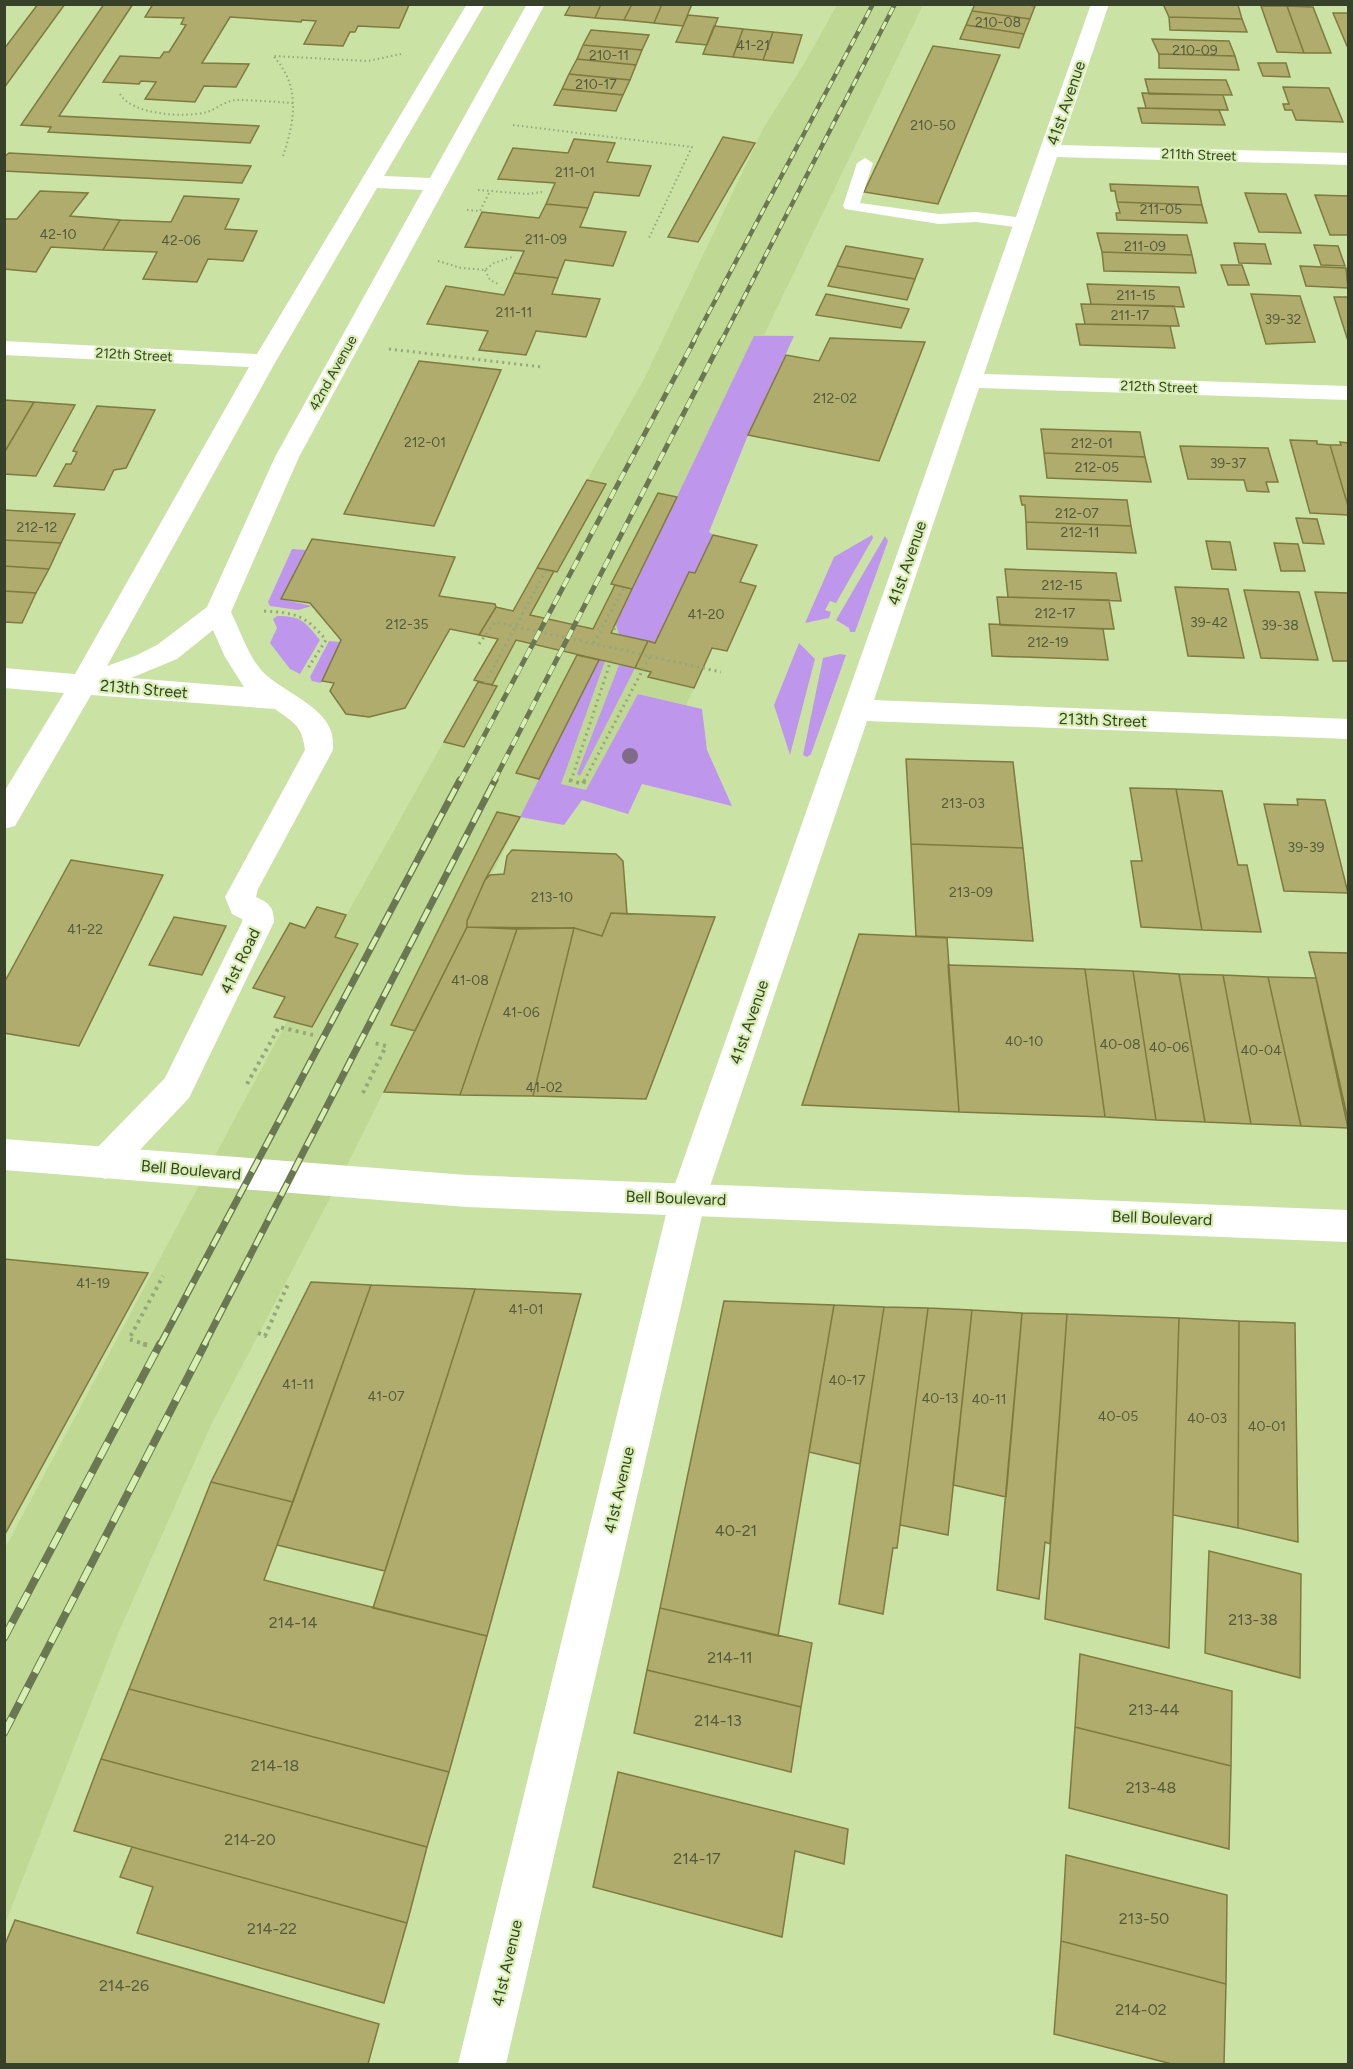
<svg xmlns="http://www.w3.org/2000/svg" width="1353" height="2069" font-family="Figtree,sans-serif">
  <rect width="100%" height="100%" fill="#cbe2a5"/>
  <path fill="#bfd894" d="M837 5H923L764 335 794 336 748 435 709 532 713 535 757 545 740 582 756 586 727 651 712 648 686 705 638 694 586 790 539 780 339 1181 212 1423 120 1629 5 1924V1548L287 1021 274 1017 284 997 253 988 290 923 305 927 317 907 347 914 477 682 474 680 497 639 644 379 764 127 804 64Z"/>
  <path fill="#be97ec" d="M754 336H794L748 435 711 527 709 532 713 535 695 573 689 572 655 643 619 635 616 624Z
    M872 535 873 538 836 603 830 601 825 610 831 612 829 618 805 623 834 557Z
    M885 536 888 541 855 632H850L849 628 836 620Z
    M292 549 306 550 281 599 312 606 298 610 270 606 268 602Z
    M277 616C302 616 305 622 320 640L300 674 290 669 270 643 277 628 273 619Z
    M329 641 340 642 321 683 312 681 310 677Z
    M799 643 815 659 790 755 774 705Z
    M840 654 846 655 811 754 807 757 803 755 823 658Z
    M599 660 605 661 561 784 586 790 638 694 702 709 707 750 732 806 642 784 628 814 582 800 564 825 520 817Z
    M619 665 635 668 580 776 577 774Z"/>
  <path fill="#b0ac6e" stroke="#7f7a3d" stroke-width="1.5" d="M38 4H65L4 88V49Z
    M104 4H133L59 116 259 126 250 143 48 132 51 127 21 125Z
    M153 4 372 5H409L399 28 358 26 355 32H350L343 46 304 44 316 21 302 20 301 22 230 17 202 63 249 64 236 87 204 86 195 102 145 99 156 82 141 81 139 84 103 82 120 56 160 58 164 52H169L186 25 181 24 184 18 145 17Z
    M571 4H601L595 18 565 15Z
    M601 4H632L624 20 595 18Z
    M632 4H662L654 23 624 20Z
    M662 4H692L683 26 654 23Z
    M975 4H1023L1035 6 1030 19 972 11Z
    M1163 4 1238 5 1242 19 1169 17Z
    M1261 6H1287L1304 53 1277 52Z
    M1287 6 1313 7 1331 53H1304Z
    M972 11 1030 19 1024 34 966 25Z
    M1333 13H1348V46H1347Z
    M688 15 718 18 707 45 676 42Z
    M1169 17 1242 19 1247 32 1170 30Z
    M966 25 1024 34 1019 48 960 39Z
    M714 26 743 29 733 57 703 54Z
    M743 29 773 32 763 60 733 57Z
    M591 30 649 35 642 50 583 45Z
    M773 32 802 35 793 63 763 60Z
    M1152 39 1229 41 1235 56 1159 54Z
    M583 45 642 50 636 65 577 59Z
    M933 46 1000 55 938 204 864 192Z
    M1159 54 1235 56 1239 70 1159 68Z
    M577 59 636 65 630 80 569 74Z
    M1258 63H1286L1290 77 1263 76Z
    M569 74 630 80 623 95 562 89Z
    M1145 79 1226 80 1232 95 1149 94Z
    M1283 87 1329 88 1343 122 1296 120 1292 110H1285L1283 104H1289Z
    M562 89 623 95 616 111 554 105Z
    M1142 93 1223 95 1228 110 1146 108Z
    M1138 108 1219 110 1225 125 1142 123Z
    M723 137 755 143 698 242 668 237Z
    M574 139 615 143 607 162 651 166 639 196 594 192 588 208 546 204 555 183 498 179 513 148 568 153Z
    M9 153 251 166 242 183 4 171V157Z
    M1110 184 1198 187 1202 205 1117 202 1115 191H1111Z
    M40 191 88 193 70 216 120 220 103 250 51 247 36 272 4 269V219H17Z
    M1245 193 1286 194 1301 233 1259 232Z
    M1315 195 1348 196V235H1330Z
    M184 196 239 199 225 229 257 231 243 261 208 259 197 282 143 279 157 252 103 250 120 220 171 222Z
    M1117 202 1202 205 1207 223 1117 220 1116 213H1120Z
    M546 204 588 208 580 227 626 232 613 266 565 260 558 278 514 273 524 251 465 247 482 212 539 218Z
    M1097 233 1187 235 1192 255 1102 252Z
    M1234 243 1265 244 1271 264 1239 263Z
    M1314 245 1338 246 1345 266 1321 265Z
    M846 246 923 259 915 279 837 266Z
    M1102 252 1192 255 1196 273 1104 271Z
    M1221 265H1242L1249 285H1228Z
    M837 266 915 279 907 300 828 286Z
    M1300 266 1346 268 1348 288 1306 286Z
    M514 273 558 278 552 294 600 299 586 337 536 331 526 355 479 350 488 331 427 324 446 286 504 295Z
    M1087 284 1179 287 1184 307 1091 304Z
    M826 294 909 309 901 328 816 315Z
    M1251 294 1300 296 1315 342 1266 344Z
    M1334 297H1348V341Z
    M1081 304 1174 306 1179 326 1085 324Z
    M1076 324 1170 326 1175 348 1080 345Z
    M830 338 925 342 879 461 748 435 786 355 819 361Z
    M419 361 501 370 434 526 344 514Z
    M4 400 34 402 4 453Z
    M34 402 75 405 36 476 4 474V453Z
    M97 406 155 410 126 468 114 470 104 490 54 486 66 464H71L77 452 73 451Z
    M1041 429 1140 432 1145 457 1044 453Z
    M1290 440 1317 441V444L1330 445 1348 506V515L1310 513Z
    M1340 442 1348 443V506L1330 445H1341Z
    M1180 446 1268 448 1278 482H1266L1269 492 1247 491 1244 480 1188 479Z
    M1044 453 1145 457 1151 482 1047 478Z
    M587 480 606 484 557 572 537 568Z
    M658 493 677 497 632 589 611 584Z
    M1020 496 1127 500 1131 526 1026 522 1025 505H1022Z
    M4 510 75 514 61 543 4 540Z
    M1296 518 1317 519 1324 544 1303 543Z
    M1026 522 1131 526 1136 553 1027 549Z
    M713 535 757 545 740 582 756 586 727 651 712 648 694 688 648 677 651 672 635 668 648 641 655 643 689 572 695 573Z
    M312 539 455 557 439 596 495 604 496 607 479 635 450 629 405 708 369 717 346 714 330 691 334 683 322 681 341 640 310 603 281 599Z
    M4 540 61 543 49 569 4 566Z
    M1206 541 1230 542 1236 570 1212 569Z
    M1274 543 1298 544 1305 571H1281Z
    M4 566 49 569 36 593 4 591Z
    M537 568 554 571 530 615 593 629 615 585 632 589 611 633 648 641 635 668 516 640 492 685 474 680 498 639 479 635 496 607 513 611Z
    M1005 569 1116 573 1121 601 1008 597Z
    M1175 587 1228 589 1244 658 1188 656Z
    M1244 590 1299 592 1318 660 1261 658Z
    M4 591 36 593 22 623 4 622Z
    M1315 592 1348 593V661H1333Z
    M997 597 1109 600 1114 629 1000 625Z
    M989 624 1103 629 1108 660 992 656Z
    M577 655 599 660 539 779 516 773Z
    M478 682 497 686 464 747 444 742Z
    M906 759 1013 762 1023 848 911 844Z
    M1130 788 1176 789 1202 930 1141 927 1131 861H1142Z
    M1176 789 1222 791 1238 865H1247L1261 932 1202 930Z
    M1297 799 1325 800 1348 893 1284 891 1264 804 1298 805Z
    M497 812 520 817 485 880 467 921V927L415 1031 391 1025Z
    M911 844 1023 848 1033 941 916 936Z
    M512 850 616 854 623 861 627 914 611 913 602 936 574 928 467 927V921L485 880 490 875 504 874 507 856Z
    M71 860 163 875 79 1046 4 1033V983Z
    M317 907 346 915 335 937 358 944 312 1027 274 1017 285 997 253 988 290 923 305 928Z
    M611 913 715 917 646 1099 533 1096 574 928 602 936Z
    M174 917 226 926 202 975 149 965Z
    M467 927 517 929 460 1095 384 1092Z
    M574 928 533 1096 460 1095 517 929Z
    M859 934 947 938 959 1112 802 1105Z
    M1309 952 1348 953V1120L1316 978Z
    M948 965 1085 969 1105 1117 959 1112Z
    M1085 969 1133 971 1156 1120 1105 1117Z
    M1133 971 1179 974 1205 1122 1156 1120Z
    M1179 974 1223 975 1251 1124 1205 1122Z
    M1223 975 1268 977 1301 1126 1251 1124Z
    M1268 977 1316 978 1348 1128 1301 1126Z
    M4 1259 148 1273 4 1536Z
    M311 1282 371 1285 293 1502 211 1482Z
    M371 1285 475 1289 385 1571 277 1545Z
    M475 1289 581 1294 487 1636 373 1608Z
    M724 1301 834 1305 778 1636 660 1608Z
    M834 1305 884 1307 860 1464 809 1452Z
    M884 1307 928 1308 897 1548H893L883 1614 839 1604Z
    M928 1308 972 1310 948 1535 900 1525Z
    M972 1310 1022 1313 1006 1497 953 1485Z
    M1022 1313 1067 1314 1050 1544 1045 1542 1039 1599 997 1590Z
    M1067 1314 1179 1318 1169 1648 1045 1619Z
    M1179 1318 1239 1321 1238 1528 1173 1515Z
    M1239 1321 1295 1323 1298 1542 1238 1528Z
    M211 1482 293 1502 264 1580 487 1636 449 1772 129 1689Z
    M1209 1551 1301 1574 1300 1678 1205 1653Z
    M660 1608 812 1643 801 1707 647 1670Z
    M1080 1654 1232 1691 1231 1766 1075 1727Z
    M647 1670 801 1707 791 1772 634 1733Z
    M129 1689 449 1772 427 1847 101 1759Z
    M1075 1727 1231 1766 1229 1849 1069 1808Z
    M101 1759 427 1847 407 1923 74 1831Z
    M618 1772 848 1829 844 1864 795 1851 782 1937 593 1887Z
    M132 1847 407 1923 384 2003 137 1933 153 1887 120 1877Z
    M1066 1855 1227 1895 1226 1984 1061 1941Z
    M15 1920 379 2024 368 2064H4V1947Z
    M1061 1941 1226 1984 1224 2064H1172L1054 2034Z"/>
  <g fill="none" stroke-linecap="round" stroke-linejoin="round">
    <path stroke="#96a878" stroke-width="2" stroke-dasharray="1.5 3" stroke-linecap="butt" d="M120 94C132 115 185 118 207 112 217 109 226 100 237 100 255 100 275 102 293 103
      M513 125 692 147 648 240
      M283 156C295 121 301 85 273 56L368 61 401 54
      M478 190 527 194 542 192
      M467 210 480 211 490 191
      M438 261 461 268 485 270 494 263 512 257
      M485 270 490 280 500 285"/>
    <path stroke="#96a878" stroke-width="3" stroke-dasharray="2 4" stroke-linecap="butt" d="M389 349 542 367
      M264 611C296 613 305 615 326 640L308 668
      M614 630 615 625
      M594 643 624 587
      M479 644 495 622 721 672
      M485 683 546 570
      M571 781 611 660
      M584 781 650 656"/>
    <path stroke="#96a878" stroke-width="4" stroke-dasharray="3 4.5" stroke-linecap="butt" d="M569 780 583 784 585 780
      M247 1084 279 1027 313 1035
      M363 1093 386 1046 374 1043
      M258 1333 265 1336 288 1284
      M147 1345 129 1339 163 1276"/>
    <path stroke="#96a878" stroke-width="4.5" stroke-dasharray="4 6" stroke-linecap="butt" d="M143 1344 147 1345"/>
    <path fill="#fff" fill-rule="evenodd" d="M865 158 873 163 860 203 939 214 976 212 1025 218 1033 223 1025 228 976 222 939 224 845 209 843 206 857 163Z"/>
    <path fill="#fff" fill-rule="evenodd" d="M467 4H485L384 176 430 178 527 4H545L299 457 231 612C241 632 249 659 265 674 283 691 323 706 331 731 333 737 333 744 333 750L258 889 256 897C269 903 274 907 274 922L189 1098 117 1174 105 1179 93 1174 88 1163 93 1152 165 1078 242 922V919L232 914 225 897 305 750C302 725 294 723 275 709L91 695 15 826 4 829V792L64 693 4 688V668L75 674 249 367 4 355V341L257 354ZM377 188 423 190 275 457 207 607 157 645 135 656 107 666 276 361ZM213 630 225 657 244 687 131 678 177 659Z
      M1091 4H1109L1061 145 1348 153V165L1057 157 984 374 1348 386V400L979 388 874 700 1348 719V739L867 721 706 1198 506 2064H458L670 1198Z"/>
    <path fill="#fff" fill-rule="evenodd" d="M4 1139 467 1175 1348 1210V1242L467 1207 4 1170Z"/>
    <g stroke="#697752" stroke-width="4.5">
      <path id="rail-far3" d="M693 342 873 4
        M721 342 895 4"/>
    </g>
    <g stroke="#697752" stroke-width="5">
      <path id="rail-far2" d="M460 781 694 341
        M494 781 721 341"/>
    </g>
    <g stroke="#697752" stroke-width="7">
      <path id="rail-far1" d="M160 1345 460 780
        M204 1345 495 780"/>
    </g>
    <g stroke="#697752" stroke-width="8">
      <path id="rail" d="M4 1638 160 1344
        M4 1733 205 1344"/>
    </g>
    <use href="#rail-far3" stroke="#d8efb2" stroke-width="3" stroke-dasharray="8" stroke-linecap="butt"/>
    <use href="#rail-far2" stroke="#d8efb2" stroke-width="4" stroke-dasharray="10" stroke-linecap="butt"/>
    <use href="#rail-far1" stroke="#d8efb2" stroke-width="4.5" stroke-dasharray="14" stroke-linecap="butt"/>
    <use href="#rail" stroke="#d8efb2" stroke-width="6" stroke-dasharray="17" stroke-linecap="butt"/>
  </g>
  <circle fill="#826b88" cx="630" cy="756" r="8"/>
  <g text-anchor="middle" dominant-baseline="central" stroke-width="4.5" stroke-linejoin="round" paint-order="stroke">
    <g font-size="14" fill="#555b3a">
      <text x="998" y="22">210-08</text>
      <text x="753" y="45">41-21</text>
      <text x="1195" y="50">210-09</text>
      <text x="609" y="55">210-11</text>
      <text x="596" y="84">210-17</text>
      <text x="933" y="125">210-50</text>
      <text x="575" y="172">211-01</text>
      <text x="1161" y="209">211-05</text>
      <text x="58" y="234">42-10</text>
      <text x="546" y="239">211-09</text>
      <text x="181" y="240">42-06</text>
      <text x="1145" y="246">211-09</text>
      <text x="1136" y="295">211-15</text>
      <text x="514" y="312">211-11</text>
      <text x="1130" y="315">211-17</text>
      <text x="1283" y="319">39-32</text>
      <text x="835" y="398">212-02</text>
      <text x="425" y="442">212-01</text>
      <text x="1092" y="443">212-01</text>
      <text x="1228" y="463">39-37</text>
      <text x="1097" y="467">212-05</text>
      <text x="1077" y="513">212-07</text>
      <text x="37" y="527">212-12</text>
      <text x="1080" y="532">212-11</text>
      <text x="1062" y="585">212-15</text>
      <text x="1055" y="613">212-17</text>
      <text x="706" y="614">41-20</text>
      <text x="1209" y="622">39-42</text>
      <text x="407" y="624">212-35</text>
      <text x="1280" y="625">39-38</text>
      <text x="1048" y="642">212-19</text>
      <text x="963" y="803">213-03</text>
      <text x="1306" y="847">39-39</text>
      <text x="971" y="892">213-09</text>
      <text x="552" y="897">213-10</text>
      <text x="85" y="929">41-22</text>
      <text x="470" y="980">41-08</text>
      <text x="521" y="1012">41-06</text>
      <text x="1024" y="1041">40-10</text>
      <text x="1120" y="1044">40-08</text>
      <text x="1169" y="1047">40-06</text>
      <text x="1261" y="1050">40-04</text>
      <text x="544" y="1087">41-02</text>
      <text x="93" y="1283">41-19</text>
      <text x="526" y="1309">41-01</text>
      <text x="847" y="1380">40-17</text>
      <text x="298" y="1384">41-11</text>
      <text x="386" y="1396">41-07</text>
      <text x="940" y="1398">40-13</text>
      <text x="989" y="1399">40-11</text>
      <text x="1118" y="1416">40-05</text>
      <text x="1207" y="1418">40-03</text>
      <text x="1267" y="1426">40-01</text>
    </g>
    <g font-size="14" fill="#374028" stroke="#d8efb2">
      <text transform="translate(1199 155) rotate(2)">211th Street</text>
      <text transform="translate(134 355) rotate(3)">212th Street</text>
      <text transform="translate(333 373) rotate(-61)">42nd Avenue</text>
      <text transform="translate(1159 387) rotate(2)">212th Street</text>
    </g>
    <g font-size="16" fill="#374028" stroke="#d8efb2">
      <text transform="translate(1066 103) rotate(-71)">41st Avenue</text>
      <text transform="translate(907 563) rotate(-71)">41st Avenue</text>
      <text transform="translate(144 689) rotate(5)">213th Street</text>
      <text transform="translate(1103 720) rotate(2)">213th Street</text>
      <text transform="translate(240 961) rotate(-64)">41st Road</text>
      <text transform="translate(749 1022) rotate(-71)">41st Avenue</text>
      <text transform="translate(191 1170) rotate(5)">Bell Boulevard</text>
      <text transform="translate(676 1198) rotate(2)">Bell Boulevard</text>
      <text transform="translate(1162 1218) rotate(2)">Bell Boulevard</text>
      <text transform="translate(619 1490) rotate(-77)">41st Avenue</text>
      <text transform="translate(507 1963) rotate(-77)">41st Avenue</text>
    </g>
    <g font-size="16" fill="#555b3a">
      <text x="736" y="1530">40-21</text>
      <text x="1253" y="1619">213-38</text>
      <text x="293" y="1622">214-14</text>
      <text x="730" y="1657">214-11</text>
      <text x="1154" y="1709">213-44</text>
      <text x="718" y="1720">214-13</text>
      <text x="275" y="1765">214-18</text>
      <text x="1151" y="1787">213-48</text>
      <text x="250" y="1839">214-20</text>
      <text x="697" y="1858">214-17</text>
      <text x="1144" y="1918">213-50</text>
      <text x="272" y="1928">214-22</text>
      <text x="124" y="1985">214-26</text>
      <text x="1141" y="2009">214-02</text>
    </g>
  </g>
  <rect width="1353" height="2069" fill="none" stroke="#374028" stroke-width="12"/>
</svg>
